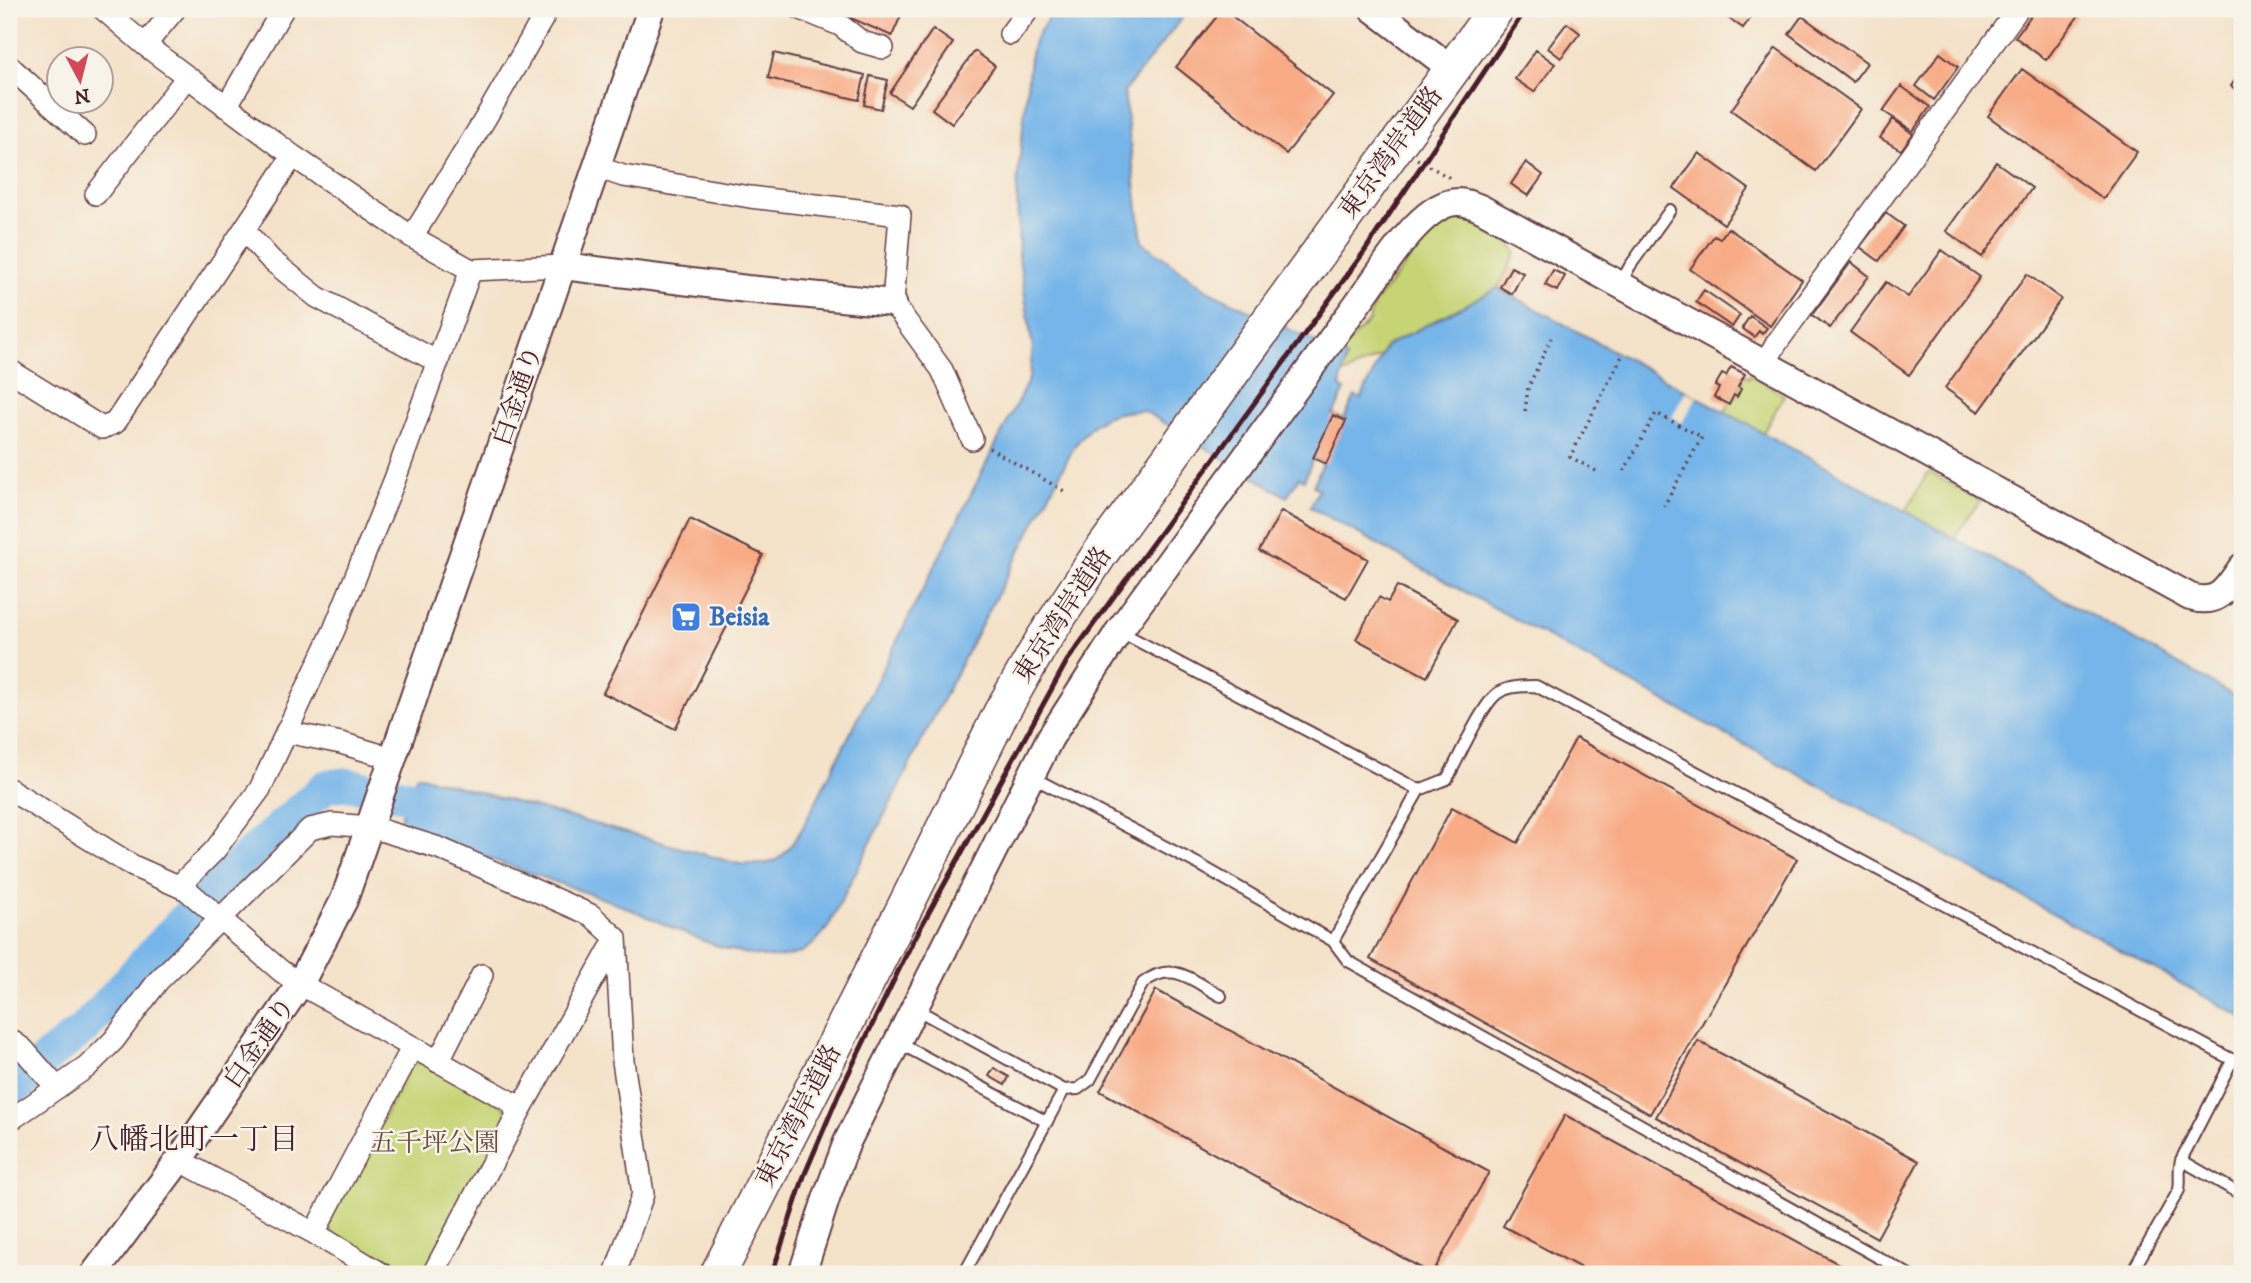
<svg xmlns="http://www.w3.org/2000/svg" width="2251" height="1283" font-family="'IM FELL DW Pica','Noto Serif JP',serif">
  <rect width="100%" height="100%" fill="#f7f3e8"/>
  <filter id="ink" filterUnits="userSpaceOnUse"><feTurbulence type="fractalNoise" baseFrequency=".0143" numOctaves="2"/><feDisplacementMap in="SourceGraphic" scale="14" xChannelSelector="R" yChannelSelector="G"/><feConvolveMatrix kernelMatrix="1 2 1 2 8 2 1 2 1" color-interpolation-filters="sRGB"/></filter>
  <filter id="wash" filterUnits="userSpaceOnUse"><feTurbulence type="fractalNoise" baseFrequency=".00686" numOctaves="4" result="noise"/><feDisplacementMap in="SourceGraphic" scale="28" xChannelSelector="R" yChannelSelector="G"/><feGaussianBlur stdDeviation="1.57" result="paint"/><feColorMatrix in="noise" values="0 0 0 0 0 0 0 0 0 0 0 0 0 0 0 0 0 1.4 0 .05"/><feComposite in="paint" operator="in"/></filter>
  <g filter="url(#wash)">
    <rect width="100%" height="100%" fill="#f4e2c9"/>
    <path fill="#c6d475" stroke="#887a50" stroke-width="2" d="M1453 218 1473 223 1509 241 1516 253 1498 288 1386 346 1381 356 1342 375 1346 358 1338 354 1369 321 1374 303 1419 248 1436 230Z
      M1745 374 1749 377 1750 374 1784 395 1763 433 1725 412 1734 395 1737 396 1741 389 1738 387Z
      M1931 473 1980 501 1954 538 1906 511 1927 474Z
      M423 1062 505 1107 511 1122 428 1274H400L333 1236 328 1223 411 1065Z"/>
    <path fill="#76b5e9" stroke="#606a8a" stroke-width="2" d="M1054 9H1189L1124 92 1142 242 1209 291 1346 357 1340 387 1345 390 1333 415 1344 419 1355 396 1361 399 1386 346 1498 288 1906 511 2242 700V1017L1310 507 1319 489 1313 486 1323 463 1313 459 1304 480 1299 477 1287 497 1144 411C1109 410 1094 419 1074 447L950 685 828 927C815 944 804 956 781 957 727 960 661 920 610 901 539 876 469 852 399 826L404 803 417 775 739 864C778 866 781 861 802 829L1029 379 1033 348 1019 257 1017 186 1030 59 1034 41Z"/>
    <path fill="#f4e2c9" d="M1686 391 1697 397 1682 423 1672 417Z"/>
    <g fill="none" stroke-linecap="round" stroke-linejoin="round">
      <path stroke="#76b5e9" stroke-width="33" d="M9 1093 18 1087 50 1055 84 1029 215 885 326 786 345 784 419 798"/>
    </g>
    <g id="blocks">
      <path fill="#f8ab85" d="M830 9H898L903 11 892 36Z
        M1223 9 1333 95 1286 154 1176 67Z
        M1727 9H1757L1743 28 1723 14Z
        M2036 9H2070L2079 15 2046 60 2015 37Z
        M1802 16 1867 63 1853 82 1789 34Z
        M1567 23 1580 33 1561 58 1548 48Z
        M933 29 953 43 910 106 890 93Z
        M1776 48 1861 109 1816 171 1731 110Z
        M1536 50 1555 64 1534 92 1515 79Z
        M975 51 995 66 952 124 932 109Z
        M774 53 865 75 859 100 768 78Z
        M1940 53 1958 67 1934 100 1916 86Z
        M2022 69 2137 152 2103 199 1988 116Z
        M2242 71V94L2231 86Z
        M870 76 888 80 881 109 864 105Z
        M1901 86 1930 107 1913 131 1883 111Z
        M1893 119 1913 134 1901 150 1880 138Z
        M1699 153 1749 189 1724 224 1674 188Z
        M1526 162 1543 175 1528 196 1511 184Z
        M1996 162 2032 188 1982 257 1946 231Z
        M1886 213 1904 226 1879 261 1860 247Z
        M1728 228 1802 280 1770 326 1690 269 1714 236 1720 239Z
        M1942 250 1980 277 1909 375 1850 332 1886 282 1908 297Z
        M1851 262 1869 276 1830 328 1812 315Z
        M1511 267 1523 273 1512 294 1500 287Z
        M1553 270 1565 276 1557 291 1545 285Z
        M2027 274 2061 299 1979 412 1945 388Z
        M1704 290 1740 315 1732 327 1696 302Z
        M1750 316 1767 328 1762 334 1759 331 1754 337 1742 328Z
        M1731 367 1745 374 1738 387 1741 389 1737 397 1734 395 1729 405 1714 397 1719 388 1715 386 1722 374 1726 376Z
        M1333 415 1346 421 1326 464 1313 458Z
        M1281 511 1368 559 1346 598 1259 551Z
        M690 519 763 555 675 729 603 693Z
        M1397 586 1458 619 1427 677 1356 639 1379 597 1388 602Z
        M1576 738 1797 859 1650 1114 1370 959 1452 807 1518 843Z
        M1156 990 1489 1172 1432 1274 1100 1091Z
        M1698 1041 1919 1161 1877 1238 1656 1117Z
        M994 1068 1009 1077 1005 1085 989 1076Z
        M1565 1115 1857 1274H1592L1503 1226Z"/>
    </g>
  </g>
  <g filter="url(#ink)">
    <use href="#blocks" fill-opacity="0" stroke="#643c43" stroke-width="2"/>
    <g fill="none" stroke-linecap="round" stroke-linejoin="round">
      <g stroke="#643c43" stroke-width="14">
        <path id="service" d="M1620 284 1630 266 1670 210
          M1119 631 1419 790
          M1030 776 1200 865 1333 941 1348 961 1908 1274
          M1333 941 1419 790 1447 779C1458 760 1482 704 1498 693 1509 686 1523 686 1536 686L2242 1065
          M914 1008 1064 1090
          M897 1042 1047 1122
          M2181 1160 2242 1195
          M964 1274 1064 1090 1078 1089 1090 1080 1143 983C1173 959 1192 981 1221 996
          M2131 1274 2179 1190C2181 1180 2178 1170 2181 1160L2233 1059"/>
      </g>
      <g stroke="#643c43" stroke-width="24">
        <path id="minor" d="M103 9 145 45 293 156 412 237 471 270 563 266
          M801 9 840 25 862 42 883 48
          M1010 34 1029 9
          M145 45 175 9
          M9 66 85 135
          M226 107 283 9
          M597 167 623 176 750 197 900 215 893 303 942 370 972 439
          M96 194 187 77
          M244 230 271 260 317 297 438 362
          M412 237 485 119 548 9
          M1765 364 1776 344 2018 9
          M9 370 102 428 115 423 293 156
          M286 732 341 743 394 759
          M9 789 133 866 187 890 281 971 300 984 513 1103 517 1116 433 1274
          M179 886 215 850 260 789 334 630 395 479 471 270
          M9 1039 23 1049 57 1088
          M438 1062 482 975
          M517 1116 616 938
          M9 1121 87 1067 114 1040 158 981 310 829 332 824 371 827 439 848 591 915 616 938 623 1061 643 1194 615 1274
          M179 1160 314 1233 382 1274
          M314 1233 412 1048"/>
      </g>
      <g stroke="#643c43" stroke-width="30">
        <path id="tertiary" d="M1373 9 1452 69
          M563 266 747 289 893 303
          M94 1274 179 1160 300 984 344 900 651 9
          M802 1274 827 1196 847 1142 1050 738 1119 631 1368 289C1387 263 1423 202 1458 202 1465 202 1473 205 1480 208L2190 597C2219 606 2227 588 2242 567"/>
      </g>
      <g stroke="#643c43" stroke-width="38">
        <path id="trunk" d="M718 1274 905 907 1001 713 1043 640 1099 555 1496 9"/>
      </g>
      <path stroke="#643c43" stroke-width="3.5" stroke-dasharray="2 5" stroke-linecap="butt" d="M1417 159 1448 177 1451 181
        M1525 411 1528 388 1551 338
        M989 448 1064 491
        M1596 471 1570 457 1622 356
        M1624 471 1656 413 1702 437 1664 506"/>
      <use href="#service" stroke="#fff" stroke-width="10"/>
      <use href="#minor" stroke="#fff" stroke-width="21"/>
      <use href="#tertiary" stroke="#fff" stroke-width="26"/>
      <use href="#trunk" stroke="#fff" stroke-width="35"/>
      <path stroke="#4a1f2b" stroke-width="5" d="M772 1274 804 1176 840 1091 911 945 1067 661 1364 252 1526 9"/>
    </g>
  </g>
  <defs>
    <g id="supermarket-square" transform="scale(1.575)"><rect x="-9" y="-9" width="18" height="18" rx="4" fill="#3f7fe0" stroke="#f7f3e8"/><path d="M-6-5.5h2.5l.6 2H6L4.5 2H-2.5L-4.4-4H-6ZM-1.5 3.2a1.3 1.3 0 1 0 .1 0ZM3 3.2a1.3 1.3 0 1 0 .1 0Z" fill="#fff"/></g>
  </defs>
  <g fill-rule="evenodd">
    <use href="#supermarket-square" x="686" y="617"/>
  </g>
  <g text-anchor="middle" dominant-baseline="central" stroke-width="5" stroke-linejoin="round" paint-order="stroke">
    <g font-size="26" fill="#4a1f2b" stroke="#f7f3e8">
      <text transform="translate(1391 153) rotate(-54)">東京湾岸道路</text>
      <text transform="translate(518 396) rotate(-71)">白金通り</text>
      <text transform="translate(1063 615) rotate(-57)">東京湾岸道路</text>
      <text transform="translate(260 1043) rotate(-55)">白金通り</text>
      <text transform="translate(799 1116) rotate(-63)">東京湾岸道路</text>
    </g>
    <g font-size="26" font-weight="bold" fill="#366cbe" stroke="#f7f3e8" text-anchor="start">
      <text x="709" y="617">Beisia</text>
    </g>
    <g font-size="26" fill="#694c3e" stroke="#f7f3e8">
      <text x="435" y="1143">五千坪公園</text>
    </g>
    <g font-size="30" fill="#4a1f2b" stroke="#f7f3e8">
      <text x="194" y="1140">八幡北町一丁目</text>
    </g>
  </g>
  <rect width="2251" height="1283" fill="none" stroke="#f7f3e8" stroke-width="35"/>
  <g transform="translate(80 80) rotate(173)"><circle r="33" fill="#f7f3e8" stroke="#b29e9c" stroke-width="2"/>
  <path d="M0-5L12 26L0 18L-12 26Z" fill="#d1495b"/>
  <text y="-10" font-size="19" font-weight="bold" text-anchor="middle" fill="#4a1f2b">N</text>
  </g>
</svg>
